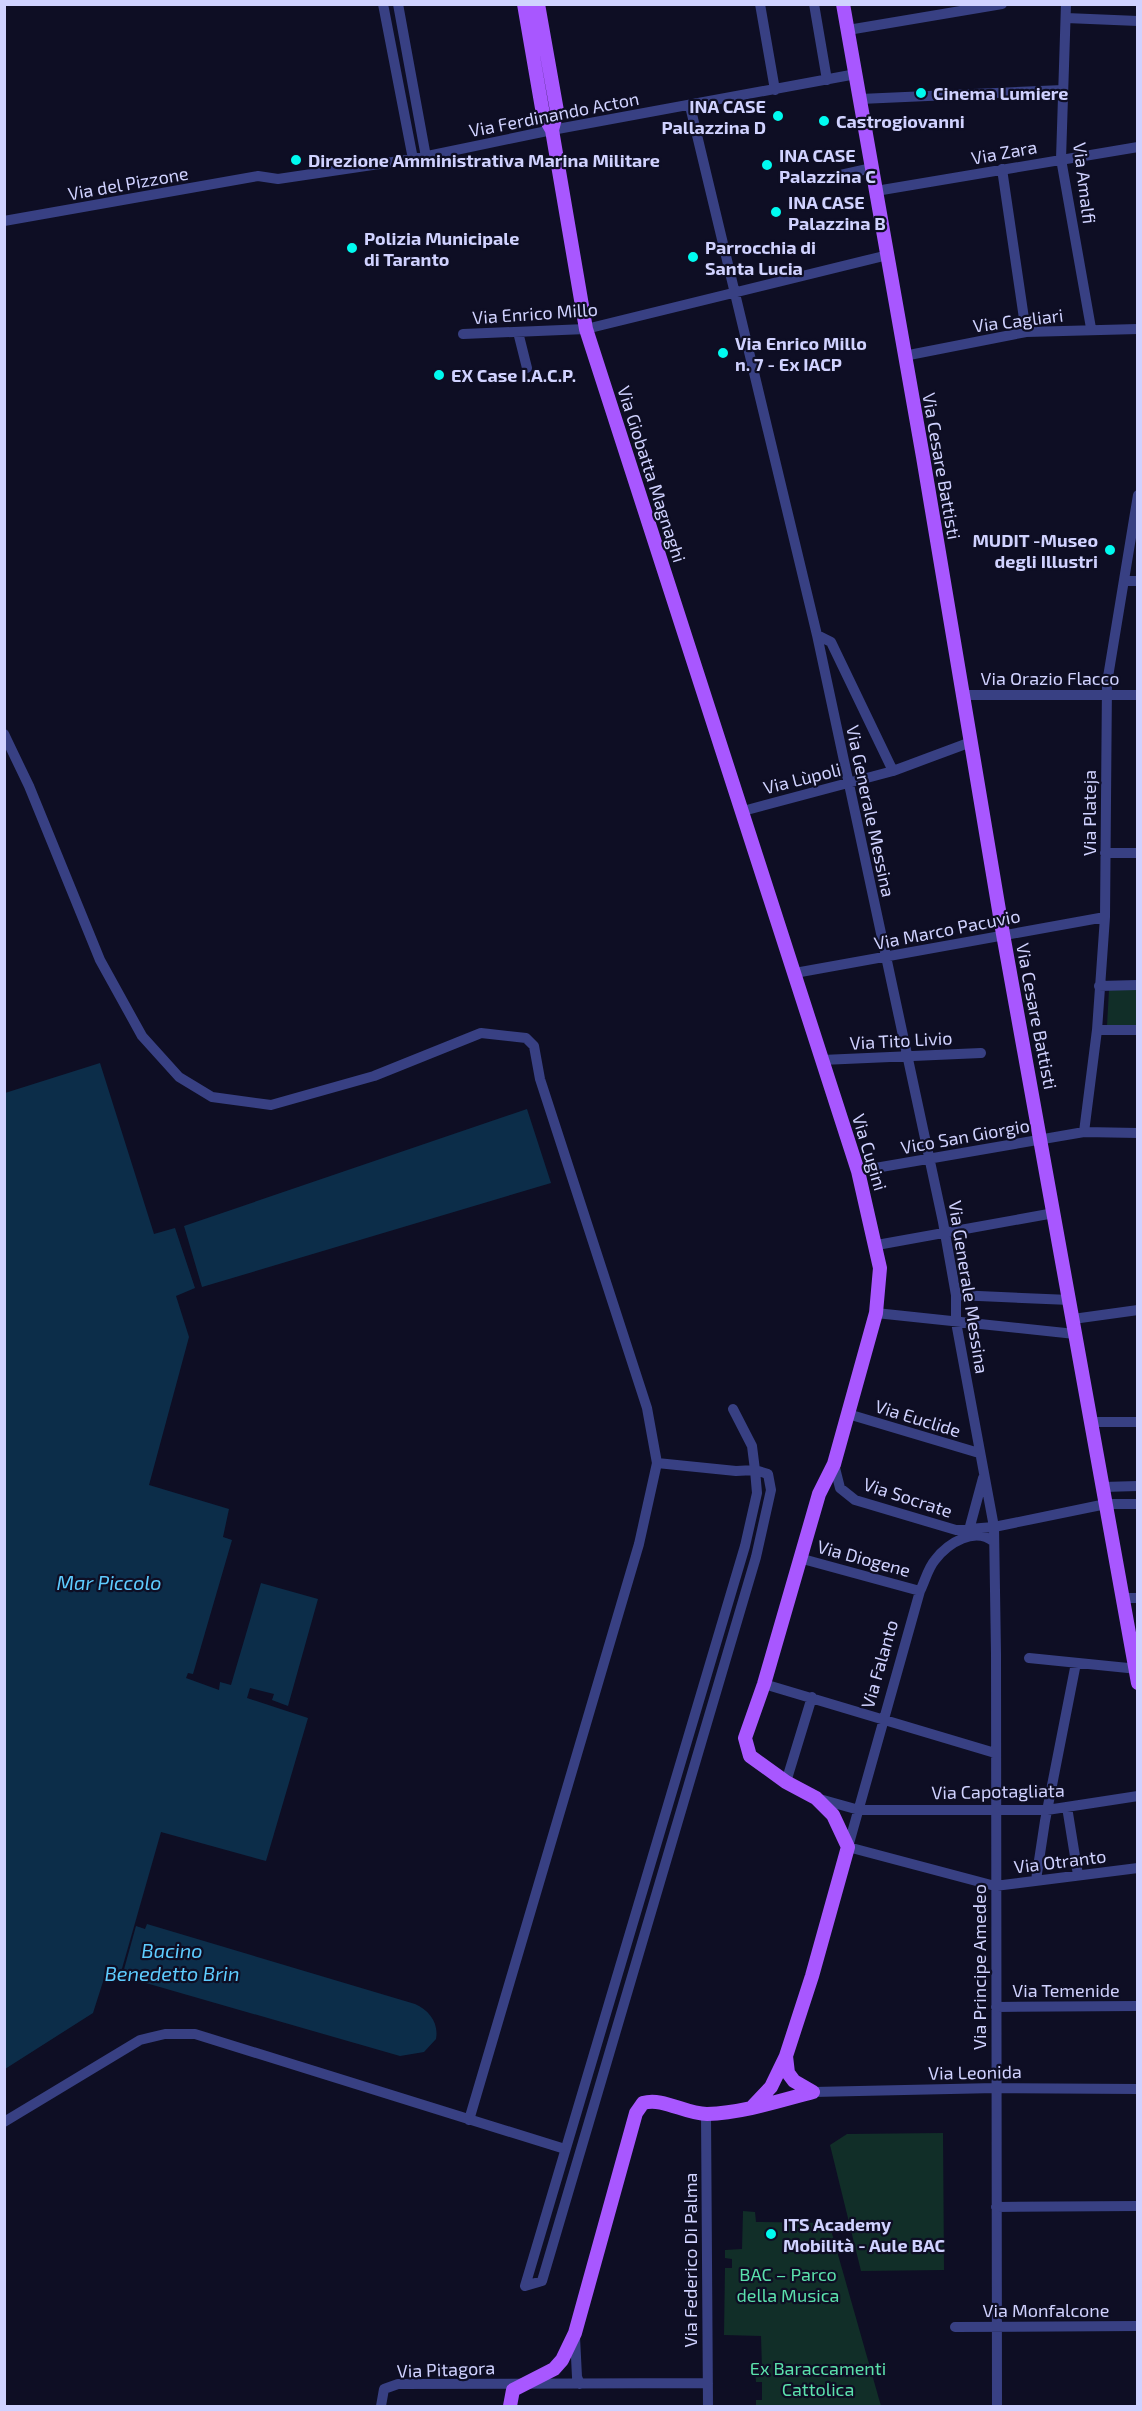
<svg xmlns="http://www.w3.org/2000/svg" width="1142" height="2411" font-family="'Exo 2',sans-serif">
  <rect width="100%" height="100%" fill="#0e0e24"/>
  <path fill="#112e28" d="M1137 989V1026H1107L1109 990Z
    M943 2133 944 2270 861 2271 830 2145 847 2134Z
    M743 2211 755 2212 756 2222 829 2223 881 2406H756V2400H762V2382H756L755 2368H762L761 2336 724 2335 725 2268H732V2259L725 2258V2250L742 2249Z"/>
  <path fill="#0c2d49" d="M100 1063 154 1234 175 1228 195 1288 176 1296 189 1337 149 1485 229 1509 223 1537 232 1540 193 1674 188 1673 186 1678 219 1690 220 1682 231 1685 261 1583 318 1599 288 1706 272 1700 274 1694 250 1688 247 1698 308 1718 266 1861 161 1832 121 1972 107 1969 93 2013 5 2069V1093Z
    M527 1109 551 1183 202 1287 184 1226Z
    M147 1924 415 2004C429 2010 439 2023 436 2039L424 2052 400 2056 132 1979V1975L123 1973 136 1926 145 1929Z"/>
  <g fill="none" stroke-linecap="round" stroke-linejoin="round">
    <path stroke="#384083" stroke-width="10" d="M383 4 413 159
      M398 4 426 157
      M760 4 775 90
      M814 4 827 80
      M1066 4 1061 159 1091 328
      M1066 18 1138 21
      M848 30 1002 4
      M860 99 1063 90
      M690 106 817 635 943 1222 956 1295V1322L994 1527 996 1654 997 2406
      M1002 169 1026 332
      M836 176 872 168
      M876 191 1138 147
      M4 221 258 176 278 179 413 159 552 130 856 74
      M518 332 527 368
      M463 334 586 329 888 255
      M904 356 1026 332 1138 329
      M1124 581H1138
      M817 635 831 642 893 771
      M963 695H1138
      M4 734 29 786 100 960 142 1036 179 1077 212 1097 271 1105 374 1076 481 1033 526 1038 534 1046 540 1079 647 1408 657 1463 639 1544 469 2120
      M743 811 893 771 971 742
      M1105 853H1138
      M795 973 1105 917
      M1099 986 1138 985
      M1097 1030H1138
      M822 1060 981 1053
      M1084 1132 1097 1030 1105 917 1107 683 1138 495
      M858 1171 1084 1132 1138 1133
      M877 1245 1054 1213
      M956 1295 1070 1300
      M876 1313 1075 1334
      M1073 1319 1138 1310
      M848 1414 979 1453
      M1091 1422H1138
      M657 1463 736 1471 755 1470 752 1446 733 1409
      M834 1464 840 1488 855 1500 956 1530 994 1527 1106 1504H1138
      M755 1470 768 1474 771 1490 756 1557 542 2281 525 2286 745 1546 757 1493Z
      M1103 1487 1138 1486
      M969 1530 983 1478
      M994 1542C975 1526 948 1543 935 1560 928 1568 925 1581 920 1591L848 1847 995 1886 1138 1868
      M799 1558 920 1591
      M1122 1598H1138
      M1029 1658 1138 1669
      M764 1684 995 1753
      M786 1782 812 1697
      M816 1798 859 1810H1047L1138 1796
      M1067 1807 1078 1875
      M1036 1880 1045 1821 1076 1663
      M996 2007 1138 2006
      M813 2092 996 2088 1138 2089
      M706 2114 708 2406
      M4 2122 140 2040 165 2034H195L565 2149
      M996 2207 1138 2206
      M955 2327 1138 2326
      M575 2337 577 2377 580 2384
      M381 2406 384 2389 398 2384 708 2383"/>
    <path stroke="#a857ff" stroke-width="14" d="M524 4 543 114 552 130
      M538 4 557 111 552 130 586 329 858 1171 880 1268 876 1313 834 1464 819 1494 764 1684 745 1738 750 1756 786 1782 816 1798 833 1815 848 1847 812 1976 786 2056 788 2073 794 2081 813 2092
      M843 4 923 457 1003 934 1138 1683
      M753 2106 771 2087 786 2056
      M510 2406 513 2390 554 2369 562 2360 575 2333 636 2113 643 2103C663 2097 685 2114 707 2114 742 2113 779 2101 813 2092"/>
  </g>
  <g fill="#00fbf0" stroke="#0e0e24" stroke-width="2">
    <circle cx="921" cy="93" r="6"/>
    <circle cx="778" cy="116" r="6"/>
    <circle cx="824" cy="121" r="6"/>
    <circle cx="296" cy="160" r="6"/>
    <circle cx="767" cy="165" r="6"/>
    <circle cx="776" cy="212" r="6"/>
    <circle cx="352" cy="248" r="6"/>
    <circle cx="693" cy="257" r="6"/>
    <circle cx="723" cy="353" r="6"/>
    <circle cx="439" cy="375" r="6"/>
    <circle cx="1110" cy="550" r="6"/>
    <circle cx="771" cy="2234" r="6"/>
  </g>
  <g text-anchor="middle" dominant-baseline="central" stroke-width="4.5" stroke-linejoin="round" paint-order="stroke">
    <g font-size="18" font-weight="bold" fill="#d0d2ff" stroke="#0e0e24" text-anchor="start">
      <text x="933" y="93">Cinema Lumiere</text>
      <text x="766" y="106" text-anchor="end">INA CASE<tspan x="766" dy="21">Pallazzina D</tspan></text>
      <text x="836" y="121">Castrogiovanni</text>
      <text x="779" y="155">INA CASE<tspan x="779" dy="21">Palazzina C</tspan></text>
      <text x="308" y="160">Direzione Amministrativa Marina Militare</text>
      <text x="788" y="202">INA CASE<tspan x="788" dy="21">Palazzina B</tspan></text>
      <text x="364" y="238">Polizia Municipale<tspan x="364" dy="21">di Taranto</tspan></text>
      <text x="705" y="247">Parrocchia di<tspan x="705" dy="21">Santa Lucia</tspan></text>
      <text x="735" y="343">Via Enrico Millo<tspan x="735" dy="21">n. 7 - Ex IACP</tspan></text>
      <text x="451" y="375">EX Case I.A.C.P.</text>
      <text x="1098" y="540" text-anchor="end">MUDIT -Museo<tspan x="1098" dy="21">degli Illustri</tspan></text>
      <text x="783" y="2224">ITS Academy<tspan x="783" dy="21">Mobilità - Aule BAC</tspan></text>
    </g>
    <g font-size="18" fill="#d0d2ff" stroke="#0e0e24">
      <text transform="translate(554 114) rotate(-11)">Via Ferdinando Acton</text>
      <text transform="translate(1004 152) rotate(-10)">Via Zara</text>
      <text transform="translate(128 183) rotate(-10)">Via del Pizzone</text>
      <text transform="translate(1085 183) rotate(83)">Via Amalfi</text>
      <text transform="translate(535 313) rotate(-4)">Via Enrico Millo</text>
      <text transform="translate(1018 320) rotate(-7)">Via Cagliari</text>
      <text transform="translate(942 466) rotate(80)">Via Cesare Battisti</text>
      <text transform="translate(652 474) rotate(72)">Via Giobatta Magnaghi</text>
      <text x="1050" y="678">Via Orazio Flacco</text>
      <text transform="translate(802 778) rotate(-14)">Via Lùpoli</text>
      <text transform="translate(871 811) rotate(78)">Via Generale Messina</text>
      <text transform="translate(1089 813) rotate(-90)">Via Plateja</text>
      <text transform="translate(947 929) rotate(-11)">Via Marco Pacuvio</text>
      <text transform="translate(1037 1016) rotate(79)">Via Cesare Battisti</text>
      <text transform="translate(901 1040) rotate(-3)">Via Tito Livio</text>
      <text transform="translate(965 1136) rotate(-10)">Vico San Giorgio</text>
      <text transform="translate(870 1152) rotate(73)">Via Cugini</text>
      <text transform="translate(969 1287) rotate(81)">Via Generale Messina</text>
      <text transform="translate(918 1418) rotate(17)">Via Euclide</text>
      <text transform="translate(908 1497) rotate(18)">Via Socrate</text>
      <text transform="translate(864 1558) rotate(15)">Via Diogene</text>
      <text transform="translate(879 1664) rotate(-74)">Via Falanto</text>
      <text transform="translate(998 1791) rotate(-1)">Via Capotagliata</text>
      <text transform="translate(1060 1861) rotate(-7)">Via Otranto</text>
      <text transform="translate(979 1967) rotate(-90)">Via Principe Amedeo</text>
      <text x="1066" y="1990">Via Temenide</text>
      <text transform="translate(975 2072) rotate(-1)">Via Leonida</text>
      <text transform="translate(690 2260) rotate(-90)">Via Federico Di Palma</text>
      <text x="1046" y="2310">Via Monfalcone</text>
      <text transform="translate(446 2369) rotate(-2)">Via Pitagora</text>
    </g>
    <g font-size="18" fill="#5be1ac" stroke="#0e0e24">
      <text x="788" y="2274">BAC – Parco<tspan x="788" dy="21">della Musica</tspan></text>
      <text x="818" y="2368">Ex Baraccamenti<tspan x="818" dy="21">Cattolica</tspan></text>
    </g>
    <g font-size="20" font-style="italic" fill="#5eccff" stroke="#0e0e24">
      <text x="109" y="1582">Mar Piccolo</text>
      <text x="172" y="1950">Bacino<tspan x="172" dy="23">Benedetto Brin</tspan></text>
    </g>
  </g>
  <rect width="1142" height="2411" fill="none" stroke="#d0d2ff" stroke-width="12"/>
</svg>
